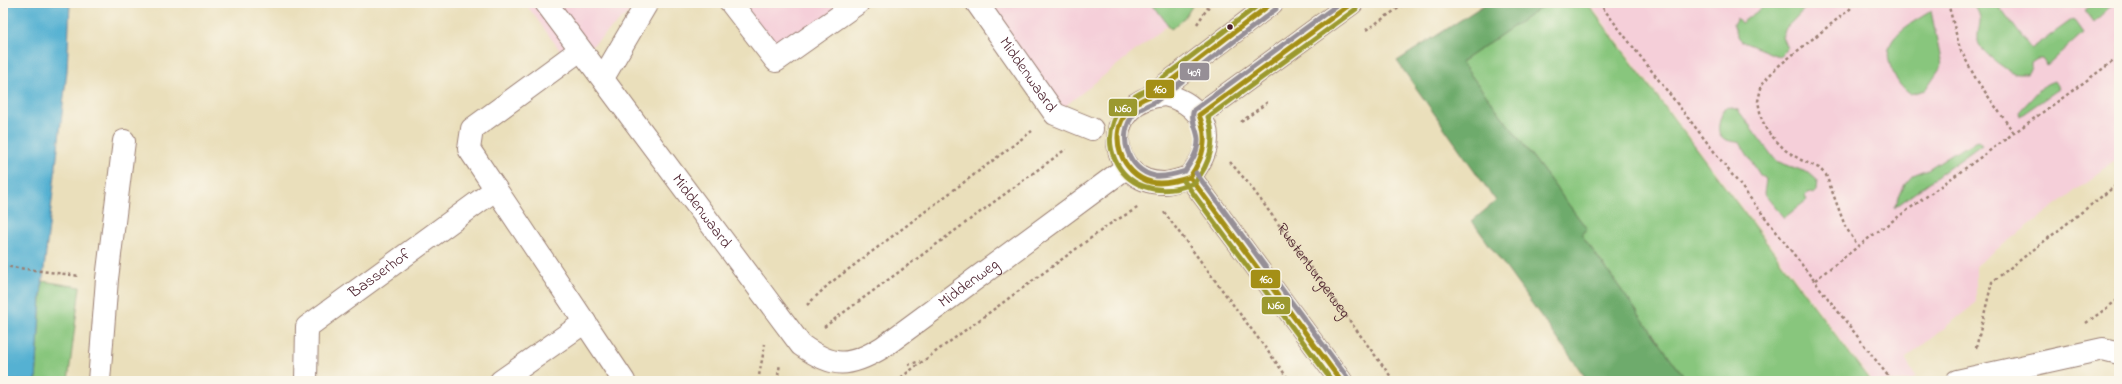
<svg xmlns="http://www.w3.org/2000/svg" width="2122" height="384" font-family="'Indie Flower',sans-serif">
  <rect width="100%" height="100%" fill="#fbf7ec"/>
  <filter id="ink" filterUnits="userSpaceOnUse"><feTurbulence type="fractalNoise" baseFrequency=".025" numOctaves="2"/><feDisplacementMap in="SourceGraphic" scale="8" xChannelSelector="R" yChannelSelector="G"/><feConvolveMatrix kernelMatrix="1 2 1 2 8 2 1 2 1" color-interpolation-filters="sRGB"/></filter>
  <filter id="wash" filterUnits="userSpaceOnUse"><feTurbulence type="fractalNoise" baseFrequency=".012" numOctaves="4" result="noise"/><feDisplacementMap in="SourceGraphic" scale="16" xChannelSelector="R" yChannelSelector="G"/><feGaussianBlur stdDeviation="0.9" result="paint"/><feColorMatrix in="noise" values="0 0 0 0 0 0 0 0 0 0 0 0 0 0 0 0 0 1.4 0 .05"/><feComposite in="paint" operator="in"/></filter>
  <g filter="url(#wash)">
    <rect width="100%" height="100%" fill="#eadfbb"/>
    <path fill="#f5cfd9" d="M525 3H639L571 65Z
      M731 3H858L776 61Z
      M977 3H1196L1055 114Z
      M1589 3H2119V158L1976 265V303L1905 359 1916 377 1910 381H1872Z"/>
    <path fill="#88c67d" stroke="#697254" d="M1152 3H1194L1184 19 1171 29Z
      M1548 3H1587L1870 381H1687L1581 234 1587 229 1461 62Z
      M1769 3H1810L1786 28 1782 37 1787 48 1780 57 1743 42 1739 38 1733 24 1737 18 1741 23Z
      M1973 3H1997L2031 49 2073 19 2083 33 2047 66 2042 59H2037L2031 63V68L2027 74C2024 74 2020 74 2017 74 2008 72 1979 51 1978 41 1977 21 1986 23 1973 3Z
      M2095 3H2114L2094 22 2085 10Z
      M1931 11 1942 65 1925 90 1910 94C1901 88 1897 81 1893 72 1876 39 1908 26 1931 11Z
      M2054 81 2059 89 2020 116 2019 112 2044 85Z
      M1729 107 1738 110 1776 161 1809 173 1817 180 1816 191 1813 194 1809 192 1805 196 1807 200 1784 218 1764 194 1766 179 1760 175 1740 143C1735 141 1731 142 1727 140 1712 135 1721 118 1724 108Z
      M1978 141 1982 144 1894 208 1905 184 1913 175 1928 169 1953 153Z
      M42 281 80 287 68 381H36Z"/>
    <path fill="#6eab6c" stroke="#5c654c" d="M1487 3H1548L1461 62 1587 229 1581 234 1687 381H1588L1472 221 1496 201 1397 61Z"/>
    <path fill="#54b1d2" stroke="#4f687e" d="M3 3H70L67 71 41 295 36 381H3Z"/>
  </g>
  <g filter="url(#ink)">
    <g fill="none" stroke-linecap="round" stroke-linejoin="round">
      <g stroke="#9a7f73" stroke-width="24">
        <g id="pedestrian">
          <path d="M731 3 776 61 858 3"/>
          <path id="s2" d="M977 3 1055 114 1092 129"/>
        </g>
      </g>
      <g stroke="#9a7f73" stroke-width="24">
        <g id="minor">
          <path id="s3" d="M546 3 801 345C833 368 849 368 883 347L1127 167"/>
          <path d="M580 50 472 129 469 149 624 381"/>
          <path d="M603 78 647 3"/>
          <path d="M99 381 107 279 124 141"/>
          <path id="s4" d="M306 381 307 327 496 189"/>
          <path d="M501 381 585 322"/>
          <path d="M1957 381 2103 349 2119 353"/>
        </g>
      </g>
      <g stroke="#9a7f73" stroke-width="24">
        <path id="tertiary" d="M1165 95C1192 101 1215 123 1204 153 1201 162 1195 170 1190 177 1182 179 1172 183 1164 183 1106 184 1099 99 1165 95Z
          M1151 96 1272 3
          M1199 115 1352 3
          M1190 177 1341 381"/>
      </g>
      <g stroke="#9a7f73" stroke-width="2.5" stroke-dasharray="3 3" stroke-linecap="butt">
        <path d="M1599 3 1892 381"/>
        <path d="M1854 3 1850 9 1776 68 1762 84 1758 101 1761 117 1767 131 1785 150 1801 160 1819 168 1826 175 1845 226 1858 246"/>
        <path d="M1948 3 1960 49 1976 79 2014 133"/>
        <path d="M1197 24 1211 3"/>
        <path d="M1366 30 1406 3"/>
        <path d="M1241 122 1269 101"/>
        <path id="s1" d="M1230 162 1249 184 1394 381"/>
        <path d="M1164 212 1290 381"/>
        <path d="M3 266 80 276"/>
        <path d="M1815 280 1869 238 2119 57"/>
        <path d="M807 305 829 284 1032 131"/>
        <path d="M2086 323 2119 299"/>
        <path d="M824 327 1066 149"/>
        <path d="M1976 348 1992 282 2119 183"/>
        <path d="M908 365 920 361"/>
        <path d="M758 381 765 344"/>
        <path d="M777 381 780 364"/>
        <path d="M896 381 1110 224 1139 207"/>
      </g>
      <use href="#pedestrian" stroke="#fff" stroke-width="22"/>
      <use href="#minor" stroke="#fff" stroke-width="22"/>
      <use href="#tertiary" stroke="#fff" stroke-width="22"/>
      <g stroke="#fbf7ec" stroke-width="8">
        <path id="bus-1" d="M1272 3 1151 96C1142 99 1134 103 1128 111 1107 135 1121 174 1151 182 1164 185 1178 181 1190 177 1204 156 1209 139 1199 115L1352 3
          M1190 177 1341 381"/>
      </g>
      <g stroke="#fbf7ec" stroke-width="8">
        <path id="bus-2" d="M1261 3 1147 90C1077 119 1116 216 1194 183 1210 165 1217 140 1208 117L1356 9
          M1184 181 1332 381"/>
      </g>
      <g stroke="#fbf7ec" stroke-width="8">
        <path id="bus-3" d="M1276 9 1155 102C1148 105 1140 108 1134 114 1116 135 1128 171 1155 176 1165 177 1176 174 1185 171 1191 162 1198 152 1198 141 1199 132 1189 119 1194 110L1340 3
          M1196 173 1347 377"/>
      </g>
      <use href="#bus-1" stroke="#a48f16" stroke-width="5"/>
      <use href="#bus-2" stroke="#9b992f" stroke-width="5"/>
      <use href="#bus-3" stroke="#968f96" stroke-width="5"/>
    </g>
  </g>
  <circle fill="#4a1f2b" stroke="#fbf7ec" stroke-width="1.5" cx="1230" cy="27" r="3.5"/>
  <g text-anchor="middle" dominant-baseline="central" stroke-width="3.5" stroke-linejoin="round" paint-order="stroke">
    <g font-size="16" fill="#4a1f2b" stroke="#fbf7ec">
      <text stroke="none"><textPath href="#s2" startOffset="88">Middenwaard</textPath></text>
      <text stroke="none"><textPath href="#s3" startOffset="260">Middenwaard</textPath></text>
      <text stroke="none"><textPath href="#s1" startOffset="137">Rustenburgerweg</textPath></text>
      <text stroke="none"><textPath href="#s4" startOffset="144">Basserhof</textPath></text>
      <text stroke="none"><textPath href="#s3" startOffset="623">Middenweg</textPath></text>
    </g>
  </g>
  <g stroke="#fbf7ec" stroke-width="1.5">
    <rect x="1179" y="62" width="31" height="19" rx="4" fill="#968f96"/>
    <rect x="1145" y="79" width="30" height="20" rx="4" fill="#a48f16"/>
    <rect x="1108" y="98" width="30" height="19" rx="4" fill="#9b992f"/>
    <rect x="1250" y="269" width="31" height="20" rx="4" fill="#a48f16"/>
    <rect x="1261" y="296" width="30" height="19" rx="4" fill="#9b992f"/>
  </g>
  <g font-size="11" text-anchor="middle" font-weight="bold" fill="#fff">
    <text x="1194" y="76">409</text>
    <text x="1160" y="93">160</text>
    <text x="1123" y="112">N60</text>
    <text x="1266" y="283">160</text>
    <text x="1276" y="309">N60</text>
  </g>
  <rect width="2122" height="384" fill="none" stroke="#fbf7ec" stroke-width="16"/>
</svg>
